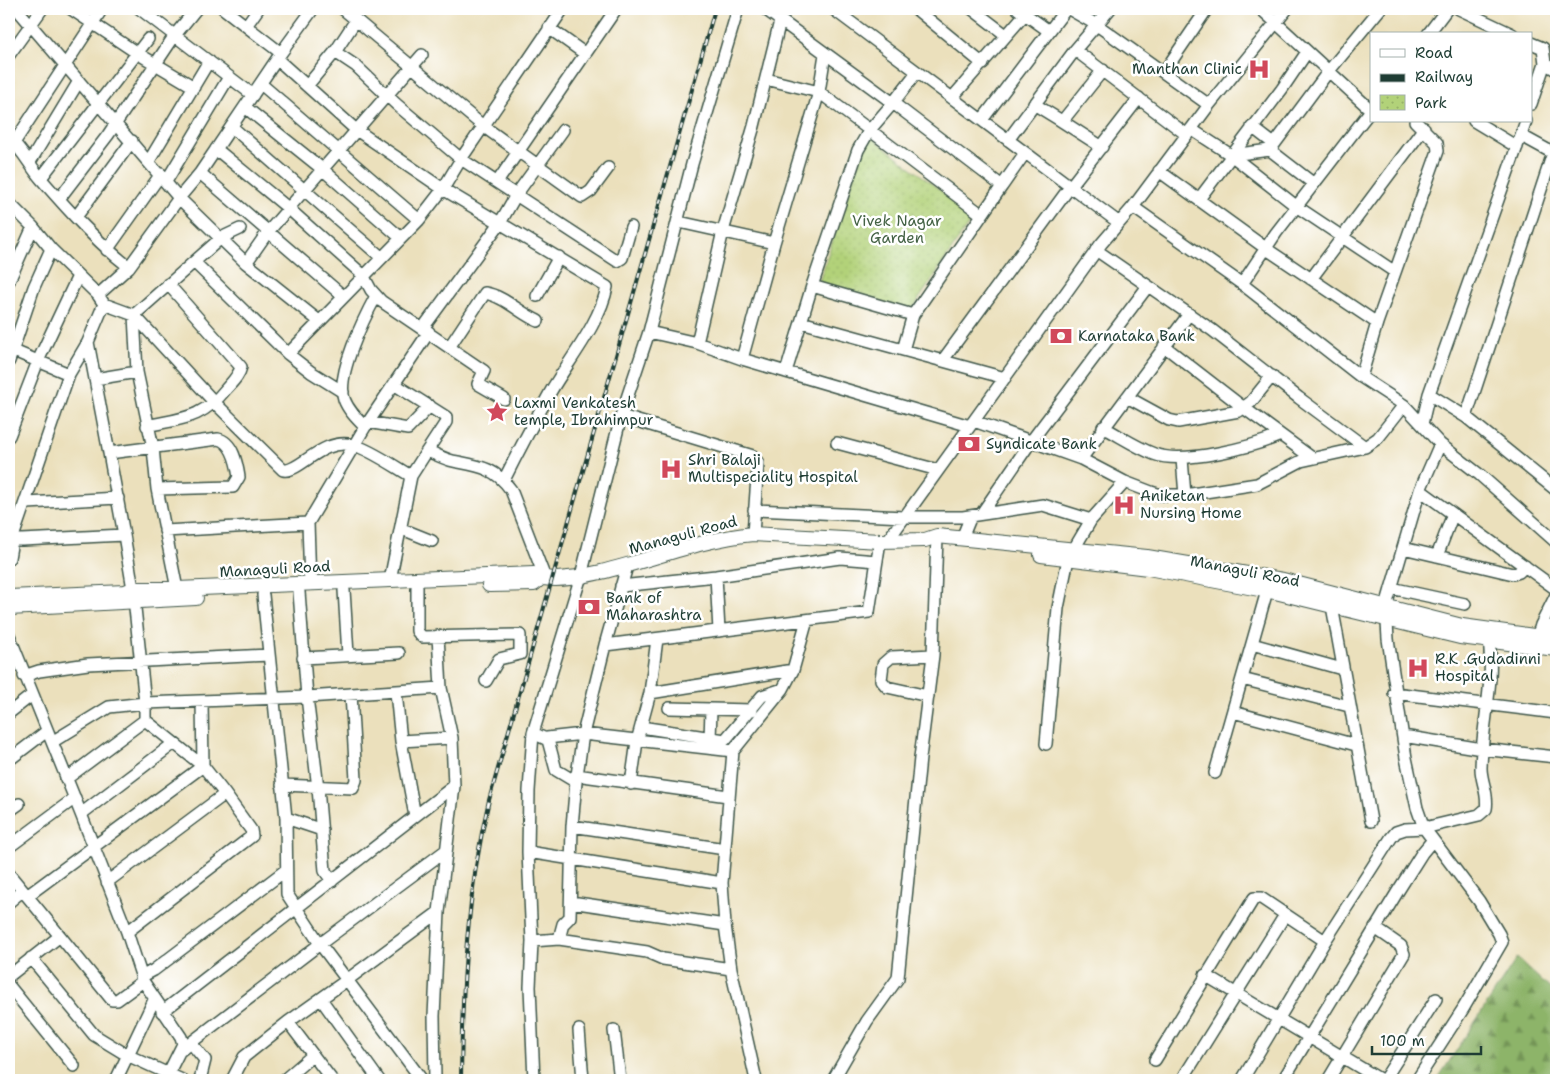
<svg xmlns="http://www.w3.org/2000/svg" width="1565" height="1089" font-family="'Shantell Sans',sans-serif">
  <defs>
    <pattern id="forest-firs" width="22" height="20" patternUnits="userSpaceOnUse" patternTransform="scale(1.25)"><rect width="22" height="20" fill="#8db469"/><path d="M5 1l3.5 6h-7zM16 11l3.5 6h-7z" fill="#739457"/></pattern>
    <pattern id="park-dots" width="8" height="8" patternUnits="userSpaceOnUse" patternTransform="scale(1.25)"><rect width="8" height="8" fill="#b2d279"/><path d="M2 2h.1M6 6h.1" fill="none" stroke="#99b569" stroke-width="1.8" stroke-linecap="round"/></pattern>
  </defs>
  <rect width="100%" height="100%" fill="#fff"/>
  <filter id="ink" filterUnits="userSpaceOnUse"><feTurbulence type="fractalNoise" baseFrequency=".02" numOctaves="2"/><feDisplacementMap in="SourceGraphic" scale="10" xChannelSelector="R" yChannelSelector="G"/><feConvolveMatrix kernelMatrix="1 2 1 2 8 2 1 2 1" color-interpolation-filters="sRGB"/></filter>
  <filter id="wash" filterUnits="userSpaceOnUse"><feTurbulence type="fractalNoise" baseFrequency=".0096" numOctaves="4" result="noise"/><feDisplacementMap in="SourceGraphic" scale="20" xChannelSelector="R" yChannelSelector="G"/><feGaussianBlur stdDeviation="1.12" result="paint"/><feColorMatrix in="noise" values="0 0 0 0 0 0 0 0 0 0 0 0 0 0 0 0 0 1.4 0 .05"/><feComposite in="paint" operator="in"/></filter>
  <g filter="url(#wash)">
    <rect width="100%" height="100%" fill="#ebe0bc"/>
    <path fill="url(#forest-firs)" stroke="#56784e" d="M1517 958 1556 994V1080H1437Z"/>
    <path fill="url(#park-dots)" stroke="#688856" d="M870 136 974 216 911 311 818 285 863 148Z"/>
  </g>
  <g filter="url(#ink)">
    <g fill="none" stroke-linecap="round" stroke-linejoin="round">
      <g stroke="#3e5548" stroke-width="14">
        <path id="minor" d="M17 9 179 198 129 267 98 295
          M71 9 137 53 194 87
          M140 9 253 95
          M343 9 483 126 582 197 591 191 608 168
          M765 9 893 103 917 72
          M833 9 1118 222
          M916 9 983 64
          M972 9 1006 35
          M1018 9 1049 31
          M1069 9 1097 25 1209 105
          M1261 9 1371 110
          M1459 9 1512 34
          M246 26 258 9
          M549 28 584 53
          M1428 34 1447 9
          M1531 43 1543 48 1545 63 1531 104
          M1075 50 1187 135
          M335 52 356 66 396 104 461 159 617 261 622 258 631 227
          M281 53 313 9
          M9 55 42 9
          M278 60 355 129 443 189 607 287C600 323 569 360 551 391 535 420 519 450 504 480
          M1545 63 1556 70
          M1164 72 1207 9
          M766 79 819 92 981 214
          M261 84 419 220
          M307 86 335 52 356 20
          M952 98 1025 14
          M1034 104 1060 120 1064 119 1103 70
          M245 107 321 168 401 238
          M982 120 1066 9
          M1060 120 1102 147
          M1474 121 1517 147
          M232 127 381 257
          M1252 127 1274 144
          M1191 129 1231 155 1270 150 1314 184
          M9 138C23 150 30 166 42 180 69 211 97 242 129 267
          M1008 140 1075 50 1110 9
          M14 143 102 9
          M216 149 288 208 363 275 371 290 381 301 484 371 478 384 504 399
          M1270 150 1328 72 1380 9
          M1231 155 1296 206 1395 272
          M149 161 209 61
          M30 162 79 81
          M1159 171 1271 252 1377 323
          M200 173 281 53 224 9
          M41 178 148 39
          M167 180 229 77
          M498 181 616 9
          M1002 186 913 315 812 286 858 150 869 131 893 103 1002 186 1025 153
          M59 199 108 135 175 35 196 9
          M1199 199 1282 89 1307 52
          M9 203 33 227 51 249 98 295 104 304 134 315 137 372 153 448 157 489 177 589
          M1133 207 1242 284 1361 377 1404 405 1440 444 1480 475 1556 542
          M76 217 132 141
          M679 222 774 243
          M240 229 221 238 134 315 215 403 283 470C298 474 322 437 353 445 368 448 397 468 411 476L427 451C436 454 444 459 453 461 478 466 495 467 511 490L545 578
          M107 250 161 174
          M1096 250 1212 330 1299 398 1365 447
          M194 262 288 354
          M246 263 267 233 422 55
          M1311 279 1424 128
          M9 281 33 227
          M1242 284 1276 233 1371 110
          M537 296 559 257
          M104 304 88 342 109 453
          M319 321 246 263 179 198 200 173 343 296
          M801 322 1005 378
          M423 328 500 223 516 195 563 130
          M649 332 697 343 742 359 774 243 819 92 825 54
          M697 343 723 231 754 126 780 21
          M450 346 485 293C504 296 521 314 538 321
          M1164 346 1244 408 1312 458
          M9 349 69 374 88 342
          M903 350 913 315
          M742 359 970 426
          M943 360 1070 187 1139 98
          M9 361 34 287 51 249
          M786 372 812 286
          M1361 377 1377 323 1438 151 1437 143 1415 121
          M95 379 137 372
          M394 384 446 417V422L427 451
          M343 392 311 372 288 354 419 220 443 189 461 159 563 9
          M1429 394 1466 417 1556 490
          M1127 397 1169 420 1178 422 1239 411 1251 402 1272 376
          M621 416 753 456 758 463 753 534
          M1466 417 1553 153 1522 136
          M974 421 1081 459 1125 482 1151 492 1161 495H1185L1257 484 1301 461 1365 447 1378 438 1404 405
          M368 422 408 429 430 406
          M1422 424 1429 394 1526 121
          M147 426C183 418 202 419 226 389 232 382 239 376 241 367L168 284
          M365 427C357 419 348 410 344 399 336 375 364 318 376 296
          M1103 427C1120 436 1136 447 1154 454 1183 465 1252 447 1281 435
          M9 436 38 361 78 276
          M837 443 938 470
          M1081 459 1189 314
          M1182 459 1185 495
          M1420 490 1556 589
          M27 503 118 498
          M754 510 904 517H963L1043 505 1091 520
          M982 513 1032 440 1148 286
          M402 529 432 541
          M165 531 308 523
          M124 535 109 453 218 439C233 442 237 464 239 477L233 487 157 489
          M962 538 971 516
          M9 539 22 540 124 535 133 589 145 703V720L66 779
          M888 540 1101 244 1133 207 1209 105 1287 9
          M1403 548 1513 574 1519 572 1525 566
          M1437 556 1453 514
          M9 558 12 540 69 374
          M627 566 605 645 869 612 880 541
          M716 576 719 631
          M390 580 411 476
          M310 583 308 523 365 427 429 332
          M621 586 716 576 840 558 877 561
          M417 587V631L422 637 520 635V654L499 659 486 681
          M1391 588 1465 604
          M344 590 348 655
          M299 592 307 697 441 688 438 636
          M263 595 286 818
          M1332 606 1371 821
          M1541 625 1556 627
          M9 635 81 814 127 932 143 981 181 1037 183 1044 165 1080
          M657 639 650 693 793 670
          M1252 644 1342 669
          M1535 644 1541 625 1556 595
          M303 658 399 653
          M24 676 39 671 88 664 269 655
          M1242 679 1349 706
          M441 688 452 738
          M396 692 401 741
          M1394 693 1556 713
          M928 696 887 687 881 680 883 664 891 657 933 655
          M669 708 752 710
          M1233 712 1356 745
          M9 713 32 695
          M641 727 725 740 762 696 783 689
          M533 733 548 740 556 770 576 782 583 734 605 645
          M1403 736 1482 749 1556 757
          M547 738 583 734 733 751
          M710 739 711 710
          M52 742 109 707 145 703 307 697 318 788 325 871 332 881
          M1046 744 1058 608 1068 559 1091 520 1125 482
          M9 760 47 731
          M1215 773 1267 591
          M576 775 728 796
          M576 782 572 826 725 849
          M631 784 637 741 650 693
          M282 785 353 788 356 780 351 694
          M9 811 19 804
          M81 814 173 744
          M415 816 401 741 452 738 454 786 439 912 347 980 422 1080
          M322 830 286 818 287 894 320 944 445 851
          M9 847 75 798
          M528 852 722 883
          M9 874 60 936
          M107 882 225 794 203 766 145 720
          M27 896 203 766 202 701
          M9 902 22 891
          M571 902 725 925
          M127 932 252 836 251 830 225 794
          M559 939 647 952 663 959 731 969
          M532 941 559 939 563 924 570 917 572 826
          M31 958 94 1035 127 1055 182 1080
          M1205 975 1381 1080
          M9 976 60 936 112 1000H117L143 981
          M141 977 154 970 286 870
          M9 986 74 1066
          M321 999 379 1080
          M162 1012 454 786
          M579 1030 583 1080
          M614 1030 620 1080
          M191 1043 205 1060 200 1080
          M180 1051 320 944 347 980 288 1022 313 1055 284 1080
          M313 1055 332 1080
          M1155 1060 1254 898H1261L1325 941
          M1185 1075 1285 915
          M116 1080 154 1000
          M232 1080 244 1057 288 1022
          M435 1080 434 1016 439 912
          M534 1080 530 987 532 941 528 852 529 791 533 733 581 576 621 416 649 332 692 164 738 9
          M756 1080 731 969 725 925 722 883 733 751 783 689 793 670 807 620
          M833 1080 867 1021 898 978 920 758 933 655 937 536
          M1242 1080 1325 941 1391 838 1396 832 1405 829 1424 828 1479 815 1486 809C1489 794 1481 782 1481 768 1482 723 1496 678 1488 634
          M1283 1080 1398 891 1422 853 1432 841
          M1328 1080 1404 954 1401 946 1375 928
          M1384 1080 1436 999
          M1417 1080 1463 1009 1502 942 1499 934 1479 901 1424 828 1417 808 1406 758 1388 639 1386 606 1420 490 1440 444"/>
      </g>
      <g stroke="#3e5548" stroke-width="16">
        <path id="major" d="M1041 555 1148 568 1275 592 1460 637 1556 649
          M489 585 534 584 541 578
          M9 597 125 592 133 589H177L534 574C539 574 540 577 544 578 562 581 583 576 601 572 651 560 702 539 753 534L880 541 925 540 937 536 1147 557 1283 580 1462 626 1556 639
          M9 608 196 598"/>
      </g>
      <use href="#minor" stroke="#fff" stroke-width="11"/>
      <use href="#major" stroke="#fff" stroke-width="14"/>
      <g stroke="#1f3d34" stroke-width="4">
        <path id="rail" d="M461 1080C462 985 467 893 489 800L715 9"/>
      </g>
      <use href="#rail" stroke="#fff" stroke-width="2" stroke-dasharray="5.5" stroke-linecap="butt"/>
    </g>
  </g>
  <defs>
    <g id="hospital-bare" transform="scale(1.725)"><path d="M-5-5h3v3.5h4V-5h3V5h-3V1.5h-4V5h-3Z" fill="#d1495b" stroke="#fff" stroke-width="2.5" paint-order="stroke"/></g>
    <g id="bank-bare" transform="scale(1.725)"><path d="M-6-4H6V4H-6ZM0-2.3a2.3 2.3 0 1 0 0 4.6a2.3 2.3 0 1 0 0-4.6Z" fill="#d1495b" stroke="#fff" stroke-width="2.5" paint-order="stroke"/></g>
    <g id="sight-bare" transform="scale(1.725)"><path d="M0-6L1.8-2.2L6-1.7L2.9 1.2L3.7 5.4L0 3.3L-3.7 5.4L-2.9 1.2L-6-1.7L-1.8-2.2Z" fill="#d1495b" stroke="#fff" stroke-width="2.5" paint-order="stroke"/></g>
  </defs>
  <g fill-rule="evenodd">
    <use href="#hospital-bare" x="1259" y="69"/>
    <use href="#bank-bare" x="1061" y="336"/>
    <use href="#sight-bare" x="497" y="412"/>
    <use href="#bank-bare" x="969" y="444"/>
    <use href="#hospital-bare" x="671" y="469"/>
    <use href="#hospital-bare" x="1124" y="505"/>
    <use href="#bank-bare" x="589" y="607"/>
    <use href="#hospital-bare" x="1418" y="668"/>
  </g>
  <g text-anchor="middle" dominant-baseline="central" stroke-width="5" stroke-linejoin="round" paint-order="stroke">
    <g font-size="15" fill="#1f3d34" stroke="#fff" text-anchor="start">
      <text x="1242" y="69" text-anchor="end">Manthan Clinic</text>
      <text x="1078" y="336">Karnataka Bank</text>
      <text x="514" y="403">Laxmi Venkatesh<tspan x="514" dy="17">temple, Ibrahimpur</tspan></text>
      <text x="986" y="444">Syndicate Bank</text>
      <text x="688" y="460">Shri Balaji<tspan x="688" dy="17">Multispeciality Hospital</tspan></text>
      <text x="1140" y="496">Aniketan<tspan x="1140" dy="17">Nursing Home</tspan></text>
      <text x="606" y="598">Bank of<tspan x="606" dy="17">Maharashtra</tspan></text>
      <text x="1435" y="659">R.K .Gudadinni<tspan x="1435" dy="17">Hospital</tspan></text>
    </g>
    <g font-size="15" fill="#446245" stroke="#fff">
      <text x="897" y="221">Vivek Nagar<tspan x="897" dy="17">Garden</tspan></text>
    </g>
    <g font-size="15" fill="#1f3d34" stroke="#fff">
      <text transform="translate(683 535) rotate(-15)">Managuli Road</text>
      <text transform="translate(275 569) rotate(-3)">Managuli Road</text>
      <text transform="translate(1245 571) rotate(11)">Managuli Road</text>
    </g>
  </g>
  <rect width="1565" height="1089" fill="none" stroke="#fff" stroke-width="30"/>
  <rect x="1370" y="32" width="162" height="90" fill="#ffffff" stroke="#a5b1ae"/>
  <rect x="1380" y="49" width="25" height="8" fill="#ffffff" stroke="#a5b1ae"/>
  <text x="1415" y="58" font-size="15" fill="#1f3d34">Road</text>
  <rect x="1380" y="74" width="25" height="8" fill="#1f3d34" stroke="#a5b1ae"/>
  <text x="1415" y="82" font-size="15" fill="#1f3d34">Railway</text>
  <rect x="1380" y="95" width="25" height="15" fill="url(#park-dots)" stroke="#a5b1ae"/>
  <text x="1415" y="108" font-size="15" fill="#1f3d34">Park</text>
  <path d="M1372 1046v8h109v-8" fill="none" stroke="#1f3d34" stroke-width="2.5"/>
  <text x="1380" y="1046" font-size="15" fill="#1f3d34" stroke="#ffffff" stroke-width="4" paint-order="stroke">100 m</text>
</svg>
